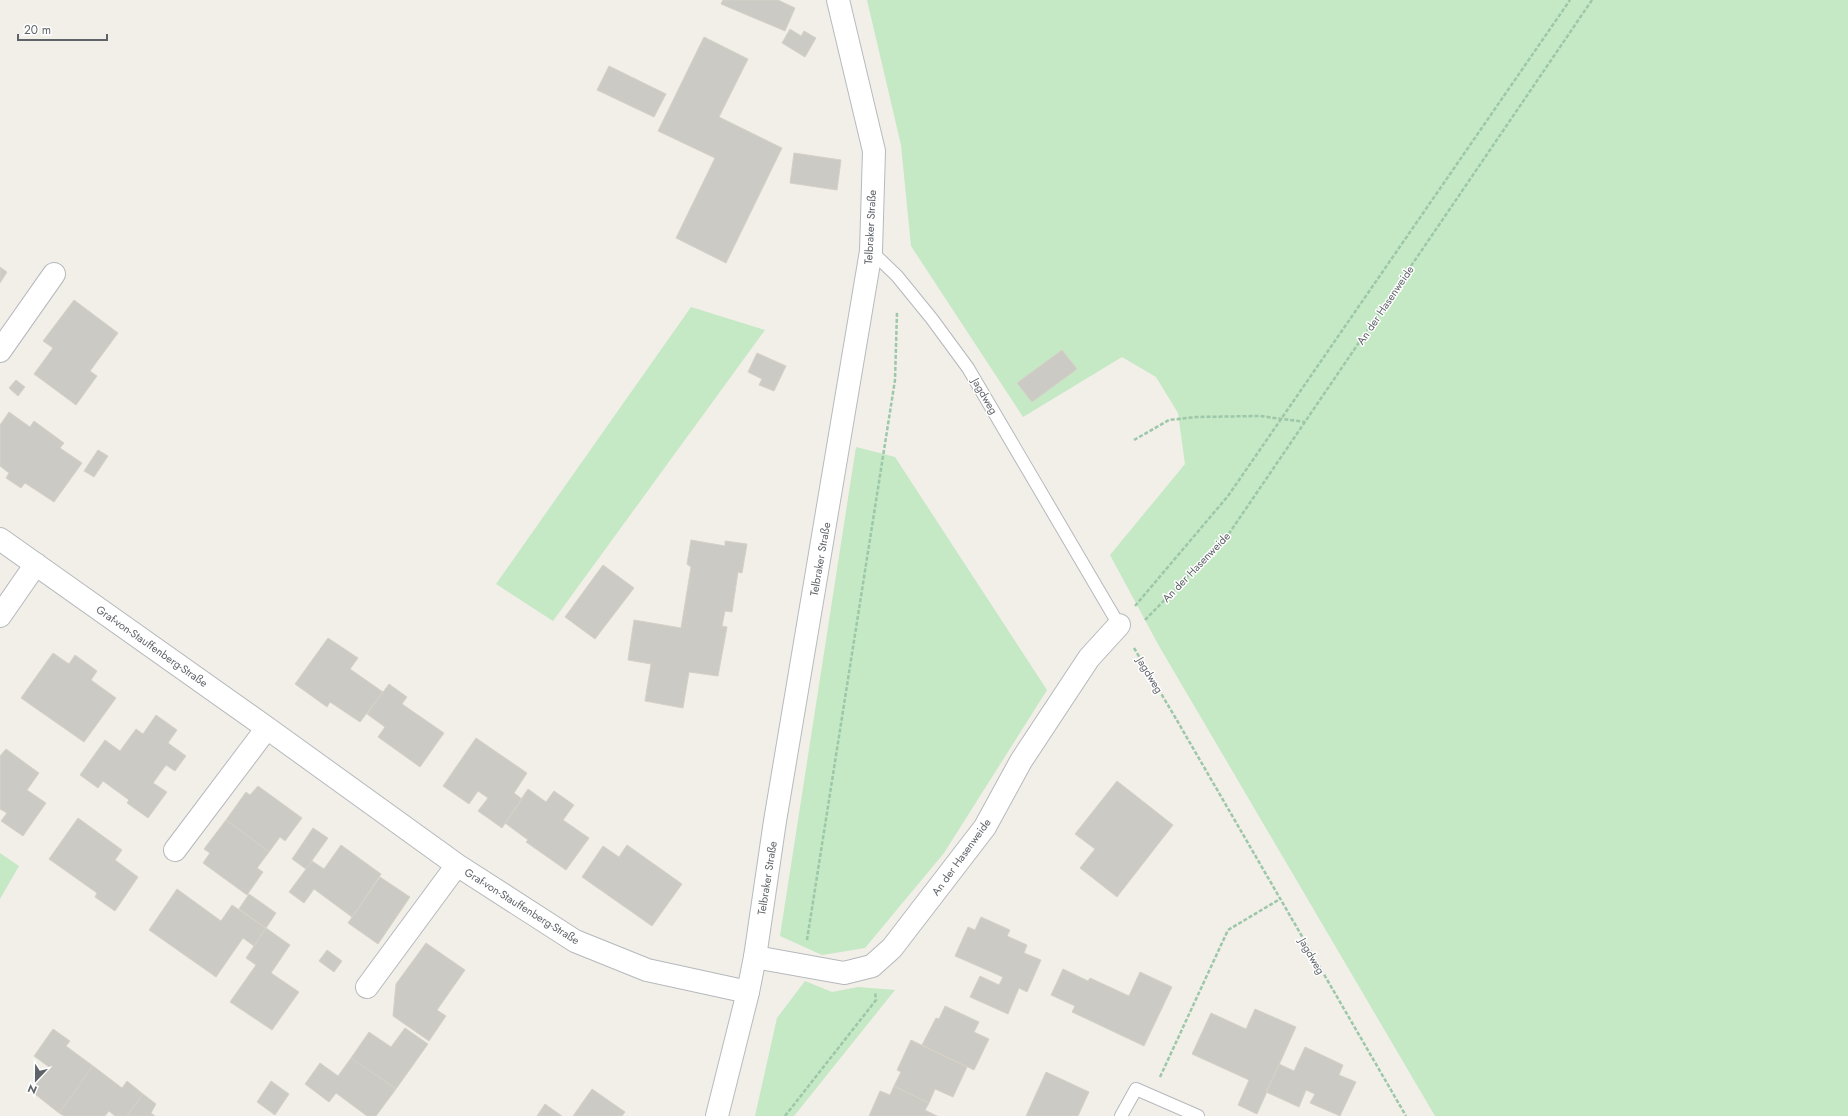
<svg xmlns="http://www.w3.org/2000/svg" width="1848" height="1116" font-family="Jost,sans-serif">
  <rect width="100%" height="100%" fill="#f1efe8"/>
  <path fill="#c5e8c5" d="M867 0H1848V1116H1435L1159 646 1110 555 1185 464 1178 413 1156 377 1122 357 1023 417 911 246 901 145Z
    M691 307 765 330 553 621 496 584Z
    M856 447 895 457 1047 690 944 853 865 948 822 955 780 936Z
    M0 853 19 866 0 899Z
    M805 981 832 992 858 987 895 990 794 1116H755L777 1018Z"/>
  <path fill="#cccac5" stroke="#d6d1c6" d="M723 0H778L795 8 785 31 721 4Z
    M790 29 801 36 804 31 816 38 805 57 782 43Z
    M704 37 748 59 719 117 782 148 726 263 676 238 715 158 658 131Z
    M609 66 666 94 654 117 597 90Z
    M794 153 841 160 837 190 790 183Z
    M0 267 7 272 0 283Z
    M74 300 118 333 90 371 97 376 76 405 34 374 53 348 43 341Z
    M1062 350 1077 369 1032 402 1017 383Z
    M757 353 786 366 774 391 759 385 762 379 748 372Z
    M16 380 25 387 18 396 9 388Z
    M9 412 30 427 34 421 64 443 60 448 82 463 54 502 25 483 21 488 6 478 9 473 0 466V425Z
    M98 450 108 456 94 477 84 471Z
    M691 540 725 546V541L747 544 742 573 738 572 732 612 725 611 722 626 727 627 718 676 689 672 683 708 645 701 651 664 628 660 634 620 681 628 691 567 687 564Z
    M603 565 634 588 595 639 565 617Z
    M328 638 358 658 350 669 383 692 360 722 330 702 327 707 295 684Z
    M53 653 69 664 75 655 97 671 91 680 116 698 84 742 21 698Z
    M389 684 407 697 402 704 444 733 420 767 378 737 385 727 367 714Z
    M156 715 177 730 168 743 186 756 175 771 166 765 153 783 167 792 148 818 127 803 129 800 103 781 98 788 80 775 105 740 120 751 136 729 143 734Z
    M476 738 527 773 514 793 522 799 502 828 478 811 488 798 478 791 469 804 443 786Z
    M6 749 39 773 27 790 46 803 23 836 1 821 7 813 0 809V756Z
    M1117 781 1173 825 1117 897 1080 868 1095 849 1075 834Z
    M258 786 302 818 285 841 280 837 269 852 226 820 246 792 250 795Z
    M528 789 546 802 554 791 574 805 563 820 589 838 566 870 526 842 528 840 505 823Z
    M78 818 122 850 115 860 138 877 115 911 95 897 97 893 49 859Z
    M226 820 269 852 257 868 263 872 247 895 203 863 210 853 204 849Z
    M313 828 328 838 306 869 292 859Z
    M341 845 381 874 352 917 314 889 304 903 289 892 312 861 324 869Z
    M627 845 682 884 652 926 582 877 603 846 619 857Z
    M380 877 410 897 378 944 348 923Z
    M177 889 221 921 232 905 266 928 254 946 243 938 216 977 149 930Z
    M249 894 276 913 266 928 239 909Z
    M981 917 1010 930 1007 936 1027 945 1024 953 1041 960 1027 992 1019 988 1008 1014 970 997 980 976 999 985 1003 977 955 956 968 927 975 930Z
    M266 928 290 945 271 973 299 992 272 1030 230 1002 256 965 246 958Z
    M426 943 465 970 437 1010 446 1016 429 1041 393 1016 396 984Z
    M327 950 342 961 334 972 319 961Z
    M1063 969 1088 981 1090 978 1129 996 1140 972 1172 987 1144 1046 1072 1012 1075 1006 1051 995Z
    M945 1006 979 1022 974 1032 989 1039 974 1070 922 1045 936 1018 939 1019Z
    M1255 1009 1296 1027 1257 1114 1238 1105 1249 1080 1192 1054 1211 1013 1246 1029Z
    M405 1028 428 1044 396 1089 351 1058 369 1032 391 1047Z
    M53 1029 70 1041 66 1046 93 1066 59 1113 31 1091 49 1067 34 1056Z
    M911 1040 967 1067 953 1097 935 1089 929 1103 894 1086 901 1072 897 1070Z
    M1305 1047 1343 1065 1339 1075 1356 1082 1340 1116 1310 1103 1315 1094 1306 1090 1299 1107 1266 1092 1279 1064 1294 1071Z
    M351 1058 396 1089 376 1116H367L336 1093 329 1102 305 1084 320 1063 338 1076Z
    M93 1066 122 1088 127 1081 143 1094 127 1116H115L109 1111 105 1116H64L59 1113Z
    M1046 1072 1089 1092 1078 1116H1026Z
    M271 1081 289 1094 275 1115 257 1102Z
    M894 1086 929 1103 925 1110 937 1116H869L880 1091 890 1095Z
    M592 1089 625 1112 622 1116H573Z
    M143 1094 156 1104 151 1113 155 1116H127Z
    M545 1104 562 1116H537Z"/>
  <g fill="none" stroke-linecap="round" stroke-linejoin="round">
    <g stroke="#b5b8bc" stroke-width="14">
      <path id="lane" d="M871 251 897 276 932 319 968 368 1119 625
        M1121 1116 1136 1089 1198 1116"/>
    </g>
    <g stroke="#b5b8bc" stroke-width="24">
      <path id="street" d="M0 351 54 274
        M0 539 267 728 457 865 575 941 647 970 748 992
        M0 616 36 564
        M175 850 267 728
        M755 957 844 973 872 966 892 948 985 827 1021 761 1089 658 1119 625
        M367 987 457 865"/>
    </g>
    <g stroke="#b6babf" stroke-width="24">
      <path id="secondary" d="M717 1116 748 992 755 957 775 821 871 251 874 151 838 0"/>
    </g>
    <path stroke="#9cc7a9" stroke-width="2.5" stroke-dasharray="4 2" stroke-linecap="butt" d="M1134 440 1169 420 1196 417 1260 416 1305 422
      M1135 606 1228 496 1570 0
      M1145 620 1228 535 1592 0
      M1134 648 1175 717 1406 1116
      M807 940 895 380 897 312
      M1160 1077 1228 930 1280 899
      M785 1116 876 1000 875 992"/>
    <use href="#lane" stroke="#fff" stroke-width="12"/>
    <use href="#street" stroke="#fff" stroke-width="22"/>
    <use href="#secondary" stroke="#fff" stroke-width="22"/>
  </g>
  <g text-anchor="middle" dominant-baseline="central" stroke-width="3" stroke-linejoin="round" paint-order="stroke">
    <g font-size="11" fill="#5f6368" stroke="#fff">
      <text transform="translate(870 227) rotate(-87)">Telbraker Straße</text>
      <text transform="translate(1385 305) rotate(-56)">An der Hasenweide</text>
      <text transform="translate(985 396) rotate(60)">Jagdweg</text>
      <text transform="translate(820 559) rotate(-80)">Telbraker Straße</text>
      <text transform="translate(1196 567) rotate(-46)">An der Hasenweide</text>
      <text transform="translate(152 646) rotate(35)">Graf-von-Stauffenberg-Straße</text>
      <text transform="translate(1150 675) rotate(59)">Jagdweg</text>
      <text transform="translate(961 857) rotate(-54)">An der Hasenweide</text>
      <text transform="translate(767 878) rotate(-81)">Telbraker Straße</text>
      <text transform="translate(522 906) rotate(32)">Graf-von-Stauffenberg-Straße</text>
      <text transform="translate(1312 956) rotate(60)">Jagdweg</text>
    </g>
  </g>
  <g transform="translate(36 1080) rotate(202)" stroke="#ffffff" stroke-width="3" paint-order="stroke">
  <path d="M0-3L7 15L0 10L-7 15Z" fill="#5f6368"/>
  <text y="-6" font-size="11" font-weight="bold" text-anchor="middle" fill="#5f6368">N</text>
  </g>
  <path d="M18 34v6h89v-6" fill="none" stroke="#5f6368" stroke-width="2"/>
  <text x="24" y="34" font-size="12" fill="#5f6368" stroke="#ffffff" stroke-width="3" paint-order="stroke">20 m</text>
</svg>
